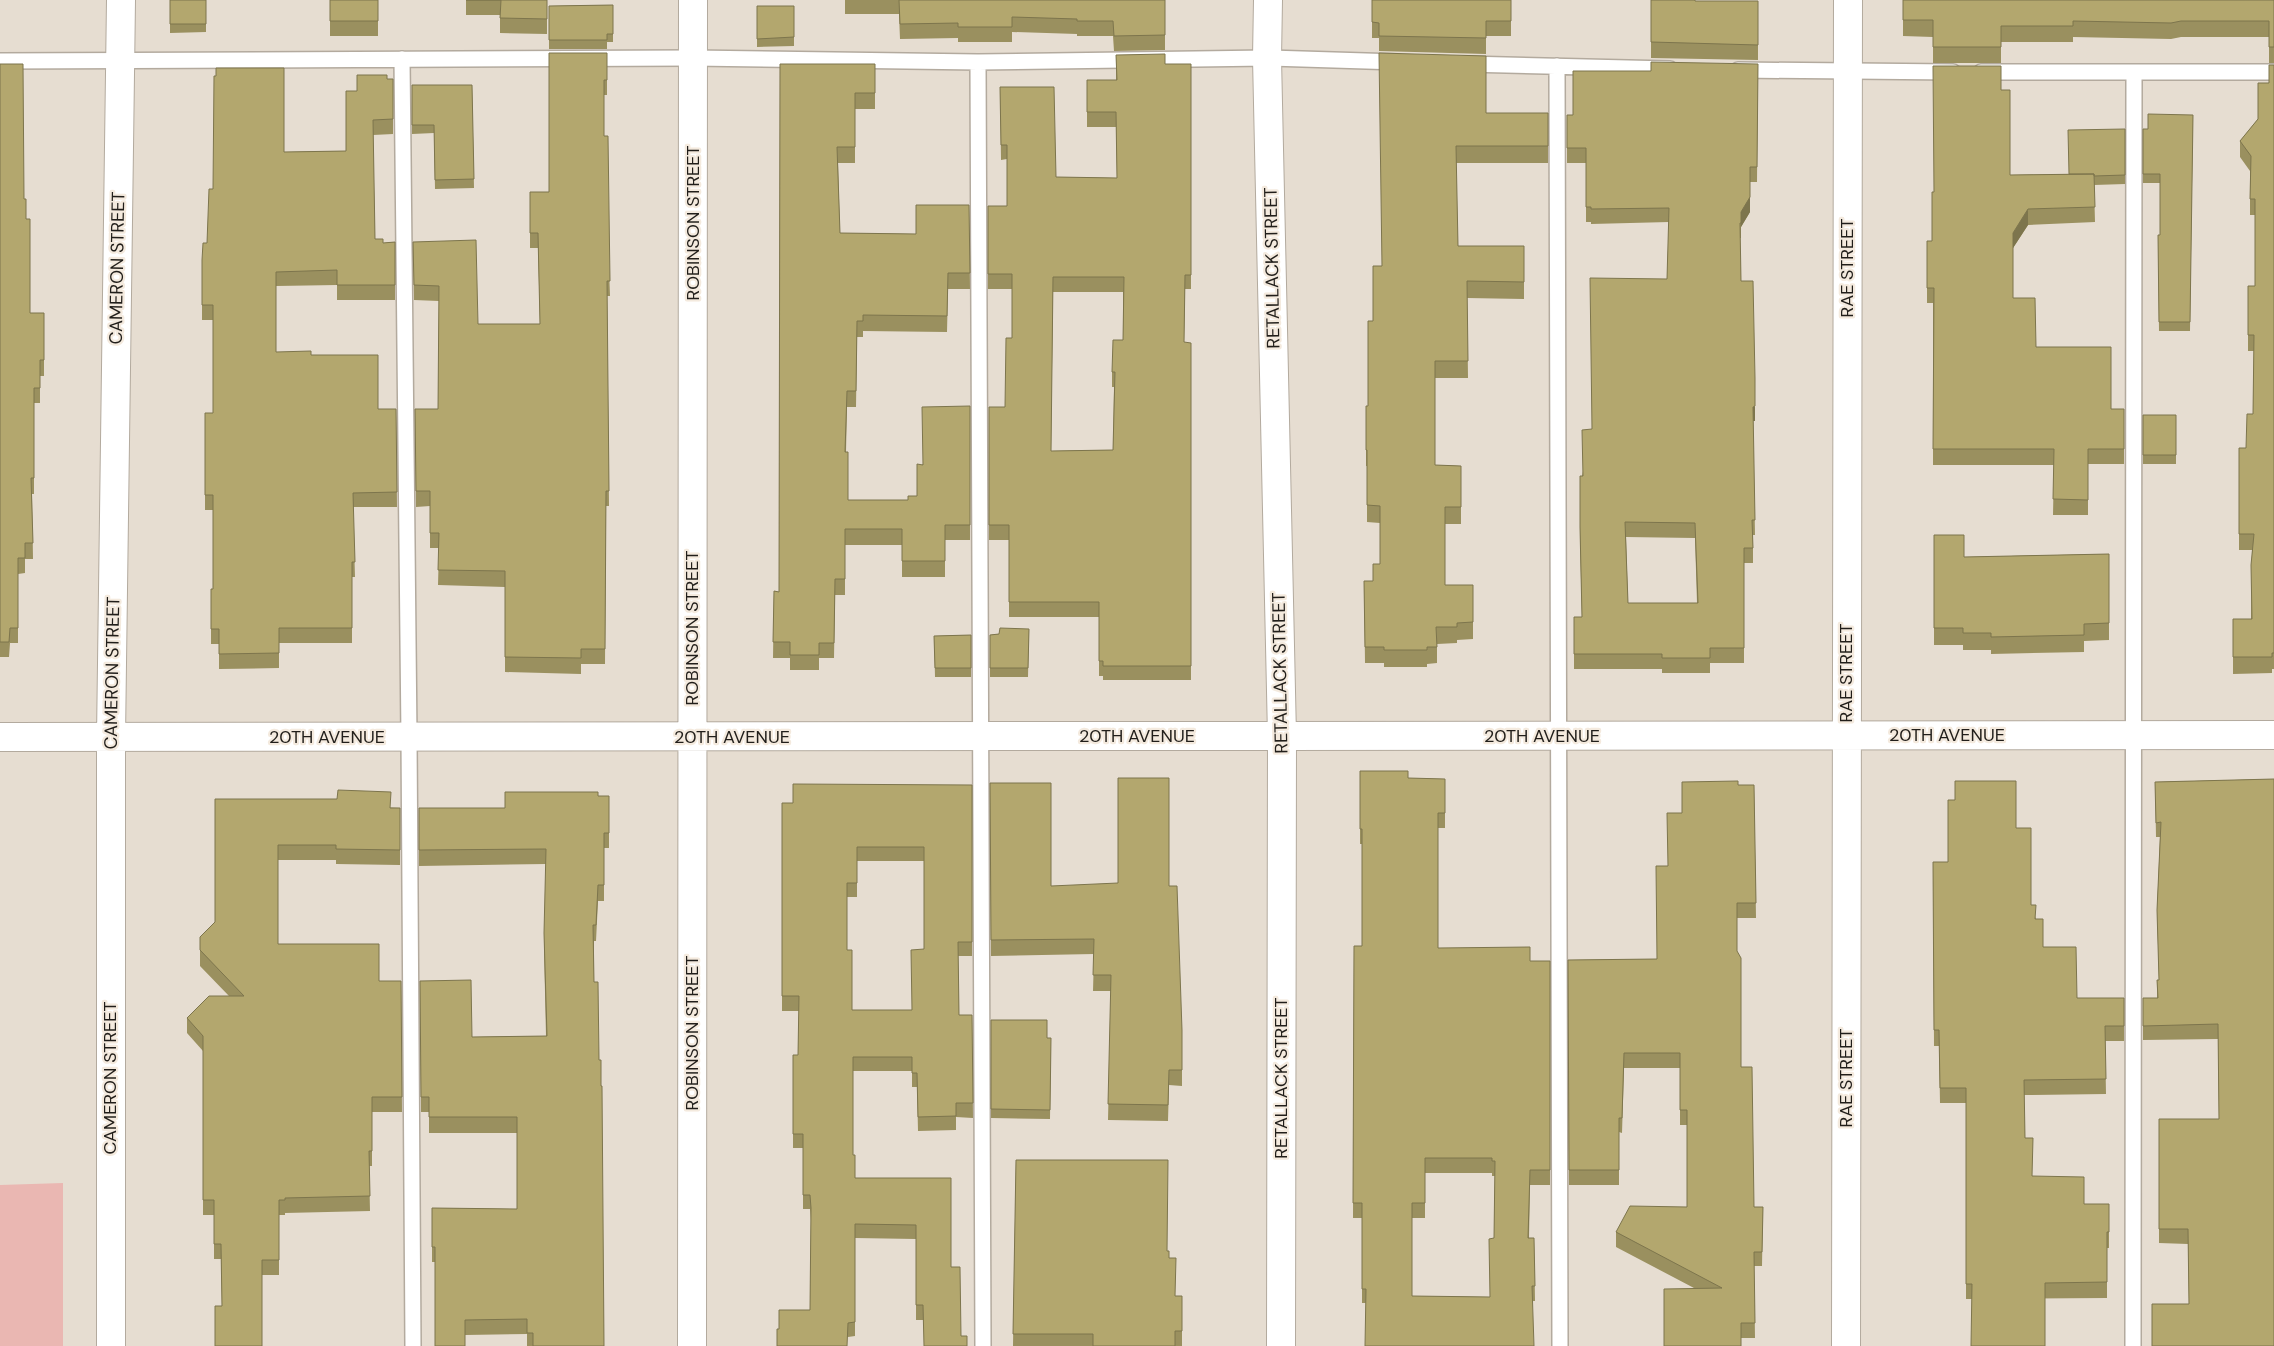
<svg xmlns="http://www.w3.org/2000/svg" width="2274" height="1346" font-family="'DM Sans',sans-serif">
  <rect width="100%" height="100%" fill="#e6ddd1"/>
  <path fill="#eab7b2" d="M63 1183V1346H0V1185Z"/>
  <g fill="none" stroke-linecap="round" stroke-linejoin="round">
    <g stroke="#b3aa9e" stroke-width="18">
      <path id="service" d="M402 59 409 737 413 1346
        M0 61 693 58 978 62 1267 58 1398 62
        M978 62 983 1346
        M1466 64 1670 69
        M1557 66 1560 1346
        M1738 70 1953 72
        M1981 72H2274
        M2133 1346 2134 72"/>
    </g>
    <g stroke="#b3aa9e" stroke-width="30">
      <path id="minor" d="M1268 0 1267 58 1282 736 1281 1346
        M0 737 2274 735
        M111 1346V737L121 0
        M692 1346 693 0
        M1846 1346 1848 0"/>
    </g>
    <use href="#service" stroke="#fff" stroke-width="15"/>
    <use href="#minor" stroke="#fff" stroke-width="28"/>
  </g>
  <path fill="#9a905f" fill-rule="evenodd" d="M170 0H206V32L170 33Z
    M330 0H378V36H330Z
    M466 0H547V34L500 33V15H466Z
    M845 0H1165V50L1114 51 1113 36H1077V34L1012 32V42H958V38L900 39 899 14H845Z
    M1372 0H1511V36H1486V54L1379 51V38H1372Z
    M1651 0 1695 1H1758V60L1651 58Z
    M1903 0H2274V63H2269V37H2181L2171 39 2073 37V42H2001V63H1933V37L1903 36Z
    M613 5V42H607V49H549V6Z
    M757 6H794V46L757 47Z
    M607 53V95H604V136L610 296H607L609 506H606L605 664H581V674L505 672V587L438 585 439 548H430V506L416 507 415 409H438L439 301 414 300 413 242 478 324H540L538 248H530V192H549Z
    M1116 55 1165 64H1191V289H1185L1184 343H1191V680H1103V676H1099V617H1009V540H989V407H1005L1012 338V289H988V206H1007V159L1001 160 1000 87 1056 177 1117 178 1116 127H1087V80H1116ZM1053 292H1123V340L1112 372V387H1114L1113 450 1051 451Z
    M1486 56V113H1548V163H1456L1458 246H1524V299L1467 298 1468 378H1435V465L1461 466V524H1445V585H1473V639L1457 640V643L1437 644V663L1427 664V667H1384V663H1365L1364 581H1373L1380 564V523L1367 522V466H1366V406H1368L1373 321 1382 266Z
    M0 64 24 199 26 219 30 313H44V376H40V403H34V494H32L33 559H25V573L18 574V643H10L9 657H0Z
    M780 64H875V109H855V163H838L840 233 916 234 969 205 970 289H948L947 332 863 331V337H857L856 407H847L846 452 848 500H908L917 496 922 465 970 406V540H945V577H902V545H845V595H835L834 658H819V670H790V658H773L774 591 779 592Z
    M1758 64 1757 182H1750V212L1741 227V238H1740L1741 281 1755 421H1753L1755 535H1753V563H1744V663H1710V673H1662V669H1574V617H1582L1580 542V476H1582L1592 429 1667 279 1669 222 1591 224V222H1586V163H1567V115H1573L1651 71ZM1626 537 1695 538 1697 603H1628Z
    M2274 65V669H2272V673L2233 674V619H2251L2252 550H2239V448H2246L2253 414 2254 351H2248V286H2255V215H2250V171L2240 157V141L2258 119Z
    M387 79H393V134L373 135 375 239 383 243 395 242V300H337V285L276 286V352L311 355 378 409H396L397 507H353L355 577H352V643H279V668L219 669V644H211V589H213V510H205V413H213V320H202V260L207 243 213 189 284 152 346 151 357 91Z
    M412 85H472L474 188 435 189 434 133 412 134Z
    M2001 90 2010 175 2069 174 2125 129V184L2094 185 2095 222 2028 225 2013 248V298L2036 347 2111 409H2124V464H2088V515H2053L2054 465H1933V303H1927V241H1932Z
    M2193 115 2190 331H2159L2158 235H2160V183H2143V129H2148Z
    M2143 415H2176V464H2143Z
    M1934 535 1964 557 2109 554V640L2084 641V652L1991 654V650H1963V645H1934Z
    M1029 629 1028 677H990V635L999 634Z
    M971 635V677H935L934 636Z
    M1360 771 1408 778 1445 779V828H1438V948L1530 961H1550V1185H1530L1529 1238H1534L1535 1301 1362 1303V1218H1353L1354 946H1362V844H1360ZM1425 1173H1492V1176H1495L1494 1238 1490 1297 1412 1296V1218H1425Z
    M2274 779V1346H2152V1304H2189L2188 1244 2159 1243V1119H2219L2218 1039 2143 1040V998H2157V980H2159L2157 910 2160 837H2156L2155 782Z
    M990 783 1051 886H1169L1182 1030V1086L1169 1085 1168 1121 1108 1120 1111 991H1093L1094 954 991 956Z
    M972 785V956H958L959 1015H972L973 1118 956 1117V1130L918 1131 917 1087H912V1071H853V1155L855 1178H951V1267L961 1336 967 1346 923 1320H916V1239L855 1238V1336L848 1337 779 1329 810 1310 811 1221 810 1209H803V1148H793V1055H798L799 1011H782V803H793ZM857 861H924V949L912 1010H852L847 950V897H857Z
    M1738 785H1754L1756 918H1737V951L1741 1067 1754 1207H1763L1762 1266H1754L1755 1338H1741L1694 1288 1616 1247V1232L1687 1207V1125H1680V1068H1624L1622 1133 1619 1132V1185H1569L1568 960 1657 959 1668 866 1682 813Z
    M598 796H609V848H604V901H598L596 941H594V982L599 1060 604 1346H527V1334L465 1335 435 1262H432V1208L517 1209V1133H429V1112H421L420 981 472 1037 546 1036 544 948 546 864 419 866V808H505Z
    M215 799 400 808V865L336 864V860H278V944L379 981H401L402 1112H372V1166H369L370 1211 285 1213V1215H279V1275H262L222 1306 221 1259H214V1215H203V1051L187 1033V1018L229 996 200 966V937L215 922Z
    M1955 800 2016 828 2031 905 2036 919 2043 947 2077 998H2124V1041H2105L2106 1094 2024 1095 2025 1138 2032 1176 2084 1204H2109V1248H2107V1298L1966 1299V1103H1940L1939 1046H1934L1933 862H1948Z
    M991 1020 1047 1038H1051L1050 1119 991 1118Z
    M1016 1160 1167 1251 1169 1258 1175 1296H1182V1346H1013Z"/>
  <path fill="#7d754d" d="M1750 197V212L1741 227V212Z
    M2028 209V225L2013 248V233Z
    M1755 406V421H1753V407Z"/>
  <path fill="#b3a76e" stroke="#7d754d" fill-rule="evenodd" d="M170 0H206V24H170Z
    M330 0H378V21H330Z
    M466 0H547V19L500 18 501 0Z
    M899 0H1165V35L1114 36 1113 21H1077V19L1012 17V27H958V23L900 24Z
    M1372 0H1511V21H1486V38L1379 36V23L1372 22Z
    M1651 0H1695V1H1758V45L1651 42Z
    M1903 0H2274V47H2269V21H2181L2171 23 2073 21V26H2001V47H1933V20H1903Z
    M613 5V34H607V40H549V6Z
    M757 6H794V37L757 39Z
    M549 53H607V80H604V136H608L610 281H607L609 491H606L605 649H581V658L505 657V571L438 570 439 533H430V491H416L415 409H438L439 286 414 285 413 242 476 240 478 324H540L538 233H530V192H549Z
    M1379 53 1486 56V113H1548V146H1456L1458 246H1524V282L1467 281 1468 361H1435V465L1461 466V507H1445V585H1473V622L1457 623V627H1436L1437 647H1427V650H1384V647H1365L1364 581H1373V564H1380V506L1367 505V450H1366V406H1368V321H1373V266H1382Z
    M1165 54V64H1191V275H1185L1184 342 1191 343V666H1103V661H1099V602H1009V525H989V407H1005L1006 338H1012V274H988V206H1007V145H1001L1000 87H1054L1056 177 1117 178 1116 112H1087V80H1117L1116 55ZM1053 277H1124L1123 340H1113L1112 372H1115L1113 450 1051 451Z
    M1651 62 1758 64 1757 167H1750V197L1741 212V223H1740L1741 281H1753L1755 378V406L1753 407 1755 520H1752L1753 548H1744V648H1710V658H1662V654H1574V617H1582L1580 527V476H1583L1582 430 1592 429 1590 278 1667 279 1669 208 1591 209V207H1586V148H1567V115H1573V71H1651ZM1625 522 1695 523 1698 603H1628Z
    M0 64H23L24 199H26V219H30V313H44V360H40V388H34V478H31L33 543H25V558H18V628H10L9 642H0Z
    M780 64H875V93H855V147H837L840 233 916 234V205H969L970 273H948L947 316 863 315V321H857L856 391H847L845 452H848V500H908V496H917V464L923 465 922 407 970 406V525H945V561H902V529H845V579H835L834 643H819V655H790V642H773L774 591 779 592Z
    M2269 65H2274V653H2272V657H2233V619H2252L2251 565 2254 534H2239V448H2246L2247 414H2253L2254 335H2248V286H2255V199H2250L2251 156 2240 141 2258 119V83H2269Z
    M1933 66H2001V90H2010V175L2094 174 2095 207 2028 209 2013 233V298H2035L2036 347H2111V409H2124V449H2088V500L2053 499 2054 449H1933L1934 288H1927V241H1932V192H1934Z
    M216 68H284V152L346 151V91H357V75H387V79H393V119L373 120 375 239H383V243L395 242V285H337V270L276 272V352L311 351V355H378V409H396L397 492 353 493 355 562H352V628H279V653L219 654V629H211V589H213V495H205V413H213V305H202V260L203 243H207L209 189H213L214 76H216Z
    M412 85H472L474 179 435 180 434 125H412Z
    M2148 114 2193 115 2190 322H2159L2158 235H2160V174H2143V129H2148Z
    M2125 129V175L2094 176V174H2069L2068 130Z
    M2143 415H2176V455H2143Z
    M1934 535H1964V557L2109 554V623L2084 624V635L1991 637V633H1963V628H1934Z
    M1000 628 1029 629 1028 668H990V635L999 634Z
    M971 635V668H935L934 636Z
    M1360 771H1408V778L1445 779V813H1438V948L1530 947V961H1550V1170H1530L1528 1238H1534L1535 1286H1532L1534 1346H1365L1366 1289H1362V1203H1353L1354 946H1362V829H1360ZM1425 1158H1492V1161H1495L1494 1238 1489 1239 1490 1297 1412 1296V1203H1425Z
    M1118 778H1169V886H1177L1182 1030V1070H1169L1168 1105 1108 1104 1111 975H1093L1094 939 991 940 990 783H1051V886L1118 883Z
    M2274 779V1346H2152V1304H2189L2188 1229H2159V1119H2219L2218 1024 2143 1026V998H2158L2157 980H2159L2157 910 2161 822 2156 823 2155 782Z
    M1738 781V785H1754L1756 903H1737V951L1741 958V1067H1752L1754 1207H1763L1762 1252H1754L1755 1323H1741V1346H1664V1289L1722 1288 1616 1232 1630 1206 1687 1207V1110H1680V1053H1624L1622 1118H1619V1170H1569L1568 960 1657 959 1656 866H1668L1667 813H1682V782Z
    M1955 781H2016V828H2031V905H2036L2035 919H2043V947H2076L2077 998H2124V1026H2105L2106 1079 2024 1080 2025 1138H2033L2032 1176 2084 1177V1204H2109V1232H2107V1282L2045 1283V1346H1971L1972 1284H1966V1088H1940L1939 1030H1934L1933 862H1948V800H1955Z
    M793 784 972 785V942H958L959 1015H972L973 1103H956V1116L918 1117 917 1073H912V1057H853V1155H855V1178H951V1267H960L961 1336H967V1346H924L923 1305H916V1225L855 1224V1322L848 1323 847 1346H777V1329H779V1310H810L811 1208 810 1195H803V1134H793V1055H798L799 996H782V803H793ZM857 847H924V949L911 950 912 1010H852V950H847V883H857Z
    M338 790 391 792 390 808H400V850L336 849V845H278V944H379V981H401L402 1097H372V1151H369L370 1196 285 1198V1200H279V1260H262V1346H215V1306H222L221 1244H214V1200H203V1036L187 1018 209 996H244L200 950V937L215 922V799H337Z
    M505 792H598V796H609V833H604V885H598L596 925H593L594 982H598L599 1060H601V1086H602L604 1346H533V1333H527V1319L465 1320V1346H435V1247H432V1208L517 1209V1117H429V1097H421L420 981 471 980 472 1037 547 1036 544 933 546 849 419 850V808H505Z
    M991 1020H1047V1038H1051L1050 1110 991 1109Z
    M1016 1160H1168L1167 1251H1169V1258H1176L1175 1296H1182V1331H1175V1346H1093V1334H1013Z"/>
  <g text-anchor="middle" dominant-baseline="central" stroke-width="4.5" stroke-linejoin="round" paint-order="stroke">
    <g font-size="18" fill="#211e1a" stroke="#f4eade">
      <text transform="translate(693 223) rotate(-90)">ROBINSON STREET</text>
      <text transform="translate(117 268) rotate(-89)">CAMERON STREET</text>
      <text transform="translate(1272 268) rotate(-91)">RETALLACK STREET</text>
      <text transform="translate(1847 268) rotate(-90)">RAE STREET</text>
      <text transform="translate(692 628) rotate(-90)">ROBINSON STREET</text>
      <text transform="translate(112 673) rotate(-89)">CAMERON STREET</text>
      <text transform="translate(1280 673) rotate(-91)">RETALLACK STREET</text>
      <text transform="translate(1846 673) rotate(-90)">RAE STREET</text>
      <text x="1947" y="735">20TH AVENUE</text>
      <text x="1137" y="736">20TH AVENUE</text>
      <text x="1542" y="736">20TH AVENUE</text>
      <text x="327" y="737">20TH AVENUE</text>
      <text x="732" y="737">20TH AVENUE</text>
      <text transform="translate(692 1033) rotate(-90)">ROBINSON STREET</text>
      <text transform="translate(110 1078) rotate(-90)">CAMERON STREET</text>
      <text transform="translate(1281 1078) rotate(-90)">RETALLACK STREET</text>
      <text transform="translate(1846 1078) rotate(-90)">RAE STREET</text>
    </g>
  </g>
</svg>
